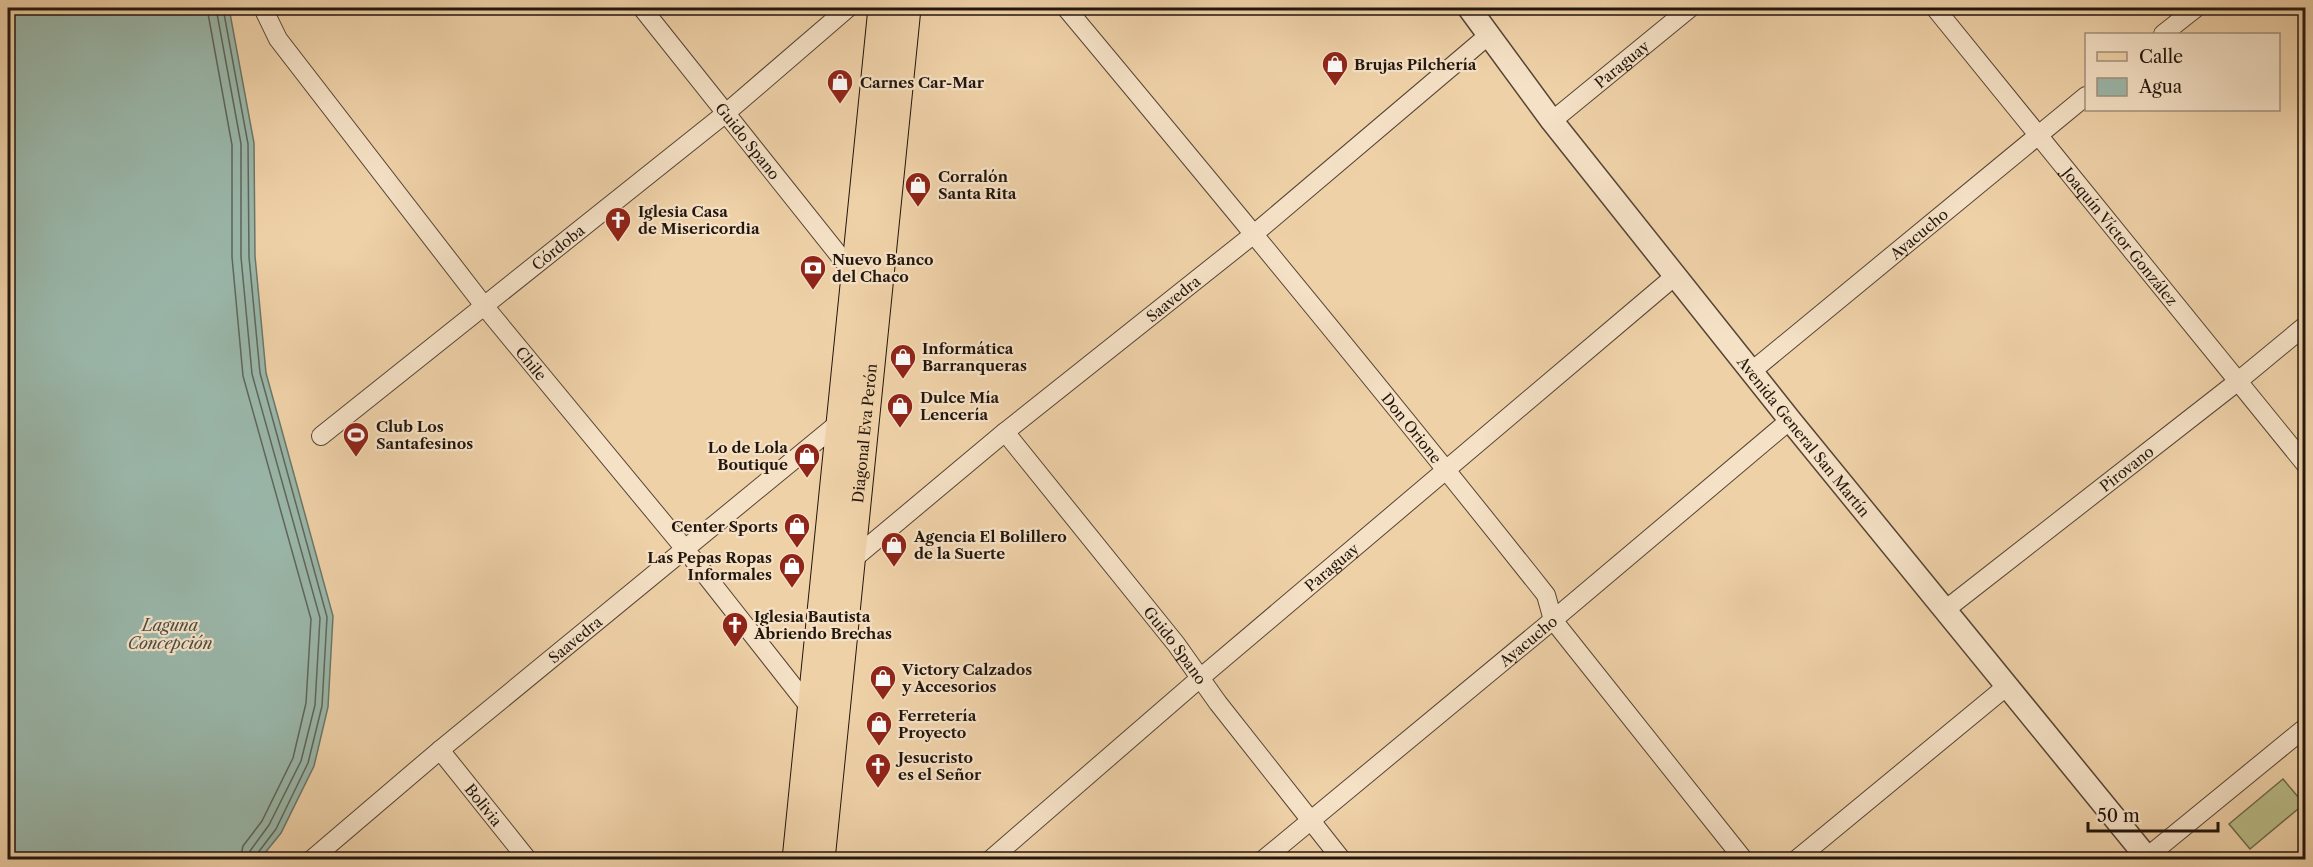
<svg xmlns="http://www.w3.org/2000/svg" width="2313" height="867" font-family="'Libre Caslon Text',serif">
  <rect width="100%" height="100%" fill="#efd1a8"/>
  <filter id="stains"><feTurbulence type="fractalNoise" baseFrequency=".00333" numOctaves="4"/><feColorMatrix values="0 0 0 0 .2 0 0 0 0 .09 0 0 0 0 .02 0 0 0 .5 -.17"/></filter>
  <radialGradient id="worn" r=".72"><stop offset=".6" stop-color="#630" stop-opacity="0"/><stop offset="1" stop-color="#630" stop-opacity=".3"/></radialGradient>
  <path fill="#b9bc88" stroke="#6e694a" stroke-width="1.5" d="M2283 779 2304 804 2250 849 2229 824Z"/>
  <path fill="#9ab7aa" stroke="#6a776b" stroke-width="1.5" d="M8 8H229L254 143 255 256 266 373 333 616 328 707 314 766 281 833 260 859H8Z"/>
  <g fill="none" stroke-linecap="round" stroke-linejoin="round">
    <path stroke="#5e665c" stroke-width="1.5" d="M207 8 232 145V257L243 376 311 619 306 703 293 758 262 821 243 846 240 860
      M216 8 241 144V257L252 374 320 618 315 705 301 761 269 825 250 851 249 860
      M223 8 248 144 249 257 260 373 327 617 322 706 308 763 276 829 257 854 256 860"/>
    <g stroke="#564534" stroke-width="20">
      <g id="minor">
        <path id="s1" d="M263 8 278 39 485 307 685 549 811 709"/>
        <path id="s2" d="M642 8 854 274"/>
        <path id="s3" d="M1066 8C1228 202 1389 397 1546 595L1553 620 1744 860"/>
        <path id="s4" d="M1935 8 2306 465"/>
        <path d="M2163 34 2196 8"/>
        <path id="s5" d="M1552 121 1690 8"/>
        <path id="s6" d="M1752 371 2086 96"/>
        <path id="s7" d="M1005 432 1176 644 1218 703 1342 860"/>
        <path id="s8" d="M321 436 726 113 848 8"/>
        <path id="s9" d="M852 560 1005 432 1254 234 1490 34"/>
        <path id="s10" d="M1945 610 2237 382 2306 325"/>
        <path id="s11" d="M440 750 528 860"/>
        <path d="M2147 857 2306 727"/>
        <path id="s12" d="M311 860 440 750 841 421"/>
        <path id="s13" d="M990 860 1199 679 1675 276"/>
        <path id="s14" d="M1263 860 1553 620 1790 420"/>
        <path d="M1796 860 2007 686"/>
      </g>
    </g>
    <g stroke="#564534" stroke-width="25">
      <g id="tertiary">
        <path id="s15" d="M1469 8 1552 121 1790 420 2149 860"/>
      </g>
    </g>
    <g stroke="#23160d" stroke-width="29">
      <g id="primary">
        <path d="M796 860 882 8"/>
        <path id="s16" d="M821 860 907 8"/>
      </g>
    </g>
    <use href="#minor" stroke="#f5e1c6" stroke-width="18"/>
    <use href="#tertiary" stroke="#f5e1c6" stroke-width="22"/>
    <use href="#primary" stroke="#efd1a8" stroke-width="27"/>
  </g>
  <defs>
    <g id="shop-pin" transform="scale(1.35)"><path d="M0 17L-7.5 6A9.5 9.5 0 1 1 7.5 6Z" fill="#8f2418" stroke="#f5e1c6"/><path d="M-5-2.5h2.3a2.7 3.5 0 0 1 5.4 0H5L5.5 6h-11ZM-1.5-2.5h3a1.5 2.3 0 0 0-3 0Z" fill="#fff"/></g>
    <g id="church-pin" transform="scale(1.35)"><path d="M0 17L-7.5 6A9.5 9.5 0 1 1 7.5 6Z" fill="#8f2418" stroke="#f5e1c6"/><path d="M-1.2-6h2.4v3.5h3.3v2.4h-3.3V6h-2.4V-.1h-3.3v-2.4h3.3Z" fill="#fff"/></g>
    <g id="bank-pin" transform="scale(1.35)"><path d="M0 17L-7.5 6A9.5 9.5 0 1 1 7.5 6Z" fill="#8f2418" stroke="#f5e1c6"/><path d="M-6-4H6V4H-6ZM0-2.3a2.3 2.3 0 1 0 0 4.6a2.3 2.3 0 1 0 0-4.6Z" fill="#fff"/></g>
    <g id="stadium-pin" transform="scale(1.35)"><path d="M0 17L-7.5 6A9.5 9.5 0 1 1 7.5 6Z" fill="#8f2418" stroke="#f5e1c6"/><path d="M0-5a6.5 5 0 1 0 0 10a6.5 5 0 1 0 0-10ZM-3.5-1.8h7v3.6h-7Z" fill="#fff"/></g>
  </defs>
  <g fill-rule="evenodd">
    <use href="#shop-pin" x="1335" y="64"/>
    <use href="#shop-pin" x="840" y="82"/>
    <use href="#shop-pin" x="918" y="185"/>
    <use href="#church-pin" x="618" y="220"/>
    <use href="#bank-pin" x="813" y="268"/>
    <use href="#shop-pin" x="903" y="357"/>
    <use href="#shop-pin" x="900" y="406"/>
    <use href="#stadium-pin" x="356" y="435"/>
    <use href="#shop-pin" x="807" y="456"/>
    <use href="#shop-pin" x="797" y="526"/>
    <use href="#shop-pin" x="894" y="545"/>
    <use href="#shop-pin" x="792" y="566"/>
    <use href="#church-pin" x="735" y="625"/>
    <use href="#shop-pin" x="883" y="678"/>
    <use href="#shop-pin" x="879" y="724"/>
    <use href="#church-pin" x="878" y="766"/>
  </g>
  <g text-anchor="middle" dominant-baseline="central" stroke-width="4.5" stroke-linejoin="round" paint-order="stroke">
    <g font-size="15" font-weight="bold" fill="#23160d" stroke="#f5e1c6" text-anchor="start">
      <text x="1354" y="64">Brujas Pilchería</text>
      <text x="860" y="82">Carnes Car-Mar</text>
      <text x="938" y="176">Corralón<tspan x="938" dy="17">Santa Rita</tspan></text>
      <text x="638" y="211">Iglesia Casa<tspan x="638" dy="17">de Misericordia</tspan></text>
      <text x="832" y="259">Nuevo Banco<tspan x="832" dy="17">del Chaco</tspan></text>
      <text x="922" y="348">Informática<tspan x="922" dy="17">Barranqueras</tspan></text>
      <text x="920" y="397">Dulce Mía<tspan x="920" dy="17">Lencería</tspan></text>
      <text x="376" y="426">Club Los<tspan x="376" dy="17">Santafesinos</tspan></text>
      <text x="788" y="447" text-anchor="end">Lo de Lola<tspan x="788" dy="17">Boutique</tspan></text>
      <text x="778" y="526" text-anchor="end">Center Sports</text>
      <text x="914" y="536">Agencia El Bolillero<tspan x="914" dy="17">de la Suerte</tspan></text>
      <text x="772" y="557" text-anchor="end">Las Pepas Ropas<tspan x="772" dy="17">Informales</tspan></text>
      <text x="754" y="616">Iglesia Bautista<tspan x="754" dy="17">Abriendo Brechas</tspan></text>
      <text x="902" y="669">Victory Calzados<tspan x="902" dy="17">y Accesorios</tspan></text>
      <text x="898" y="715">Ferretería<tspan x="898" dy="17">Proyecto</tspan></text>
      <text x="898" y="757">Jesucristo<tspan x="898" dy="17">es el Señor</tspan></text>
    </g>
    <g font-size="15" fill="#23160d" stroke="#f5e1c6">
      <text stroke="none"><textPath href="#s5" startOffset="90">Paraguay</textPath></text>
      <text stroke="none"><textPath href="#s2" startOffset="170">Guido Spano</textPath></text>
      <text stroke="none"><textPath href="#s6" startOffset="216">Ayacucho</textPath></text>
      <text stroke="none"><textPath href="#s4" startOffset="294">Joaquín Víctor González</textPath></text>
      <text stroke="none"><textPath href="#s8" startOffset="303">Córdoba</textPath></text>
      <text stroke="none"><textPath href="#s9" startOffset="414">Saavedra</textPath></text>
      <text stroke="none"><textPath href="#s1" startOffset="446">Chile</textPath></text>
      <text stroke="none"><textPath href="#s3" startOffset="544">Don Orione</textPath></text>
      <text stroke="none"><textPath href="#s16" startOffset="429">Diagonal Eva Perón</textPath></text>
      <text stroke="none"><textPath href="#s15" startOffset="544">Avenida General San Martín</textPath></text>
      <text stroke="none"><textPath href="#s10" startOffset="230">Pirovano</textPath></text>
      <text stroke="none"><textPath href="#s13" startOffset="450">Paraguay</textPath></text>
      <text stroke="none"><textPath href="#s12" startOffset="344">Saavedra</textPath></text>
      <text stroke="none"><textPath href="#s14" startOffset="344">Ayacucho</textPath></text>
      <text stroke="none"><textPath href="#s7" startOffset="273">Guido Spano</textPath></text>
      <text stroke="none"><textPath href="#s11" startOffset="70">Bolivia</textPath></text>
    </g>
    <g font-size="16" font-style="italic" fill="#4d4e44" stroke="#f5e1c6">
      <text x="170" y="625">Laguna<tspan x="170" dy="18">Concepción</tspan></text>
    </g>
  </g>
  <rect width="2313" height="867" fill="none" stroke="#efd1a8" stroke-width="30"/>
  <rect x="9" y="9" width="2295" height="849" fill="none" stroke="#23160d" stroke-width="3"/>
  <rect x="15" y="15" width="2283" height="837" fill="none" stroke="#23160d" stroke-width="1.5"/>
  <rect x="2085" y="33" width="195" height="78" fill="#f5e1c6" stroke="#a1907c" stroke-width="1.5"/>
  <rect x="2097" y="52" width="30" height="9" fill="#efd1a8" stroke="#a1907c" stroke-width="1.5"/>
  <text x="2139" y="63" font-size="18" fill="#23160d">Calle</text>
  <rect x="2097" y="78" width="30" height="18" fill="#9ab7aa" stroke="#a1907c" stroke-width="1.5"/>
  <text x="2139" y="93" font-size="18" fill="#23160d">Agua</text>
  <path d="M2088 822v9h130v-9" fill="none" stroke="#23160d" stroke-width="3"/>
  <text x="2097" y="822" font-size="18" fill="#23160d" stroke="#f5e1c6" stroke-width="4.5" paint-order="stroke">50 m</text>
  <rect width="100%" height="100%" filter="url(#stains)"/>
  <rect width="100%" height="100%" fill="url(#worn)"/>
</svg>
